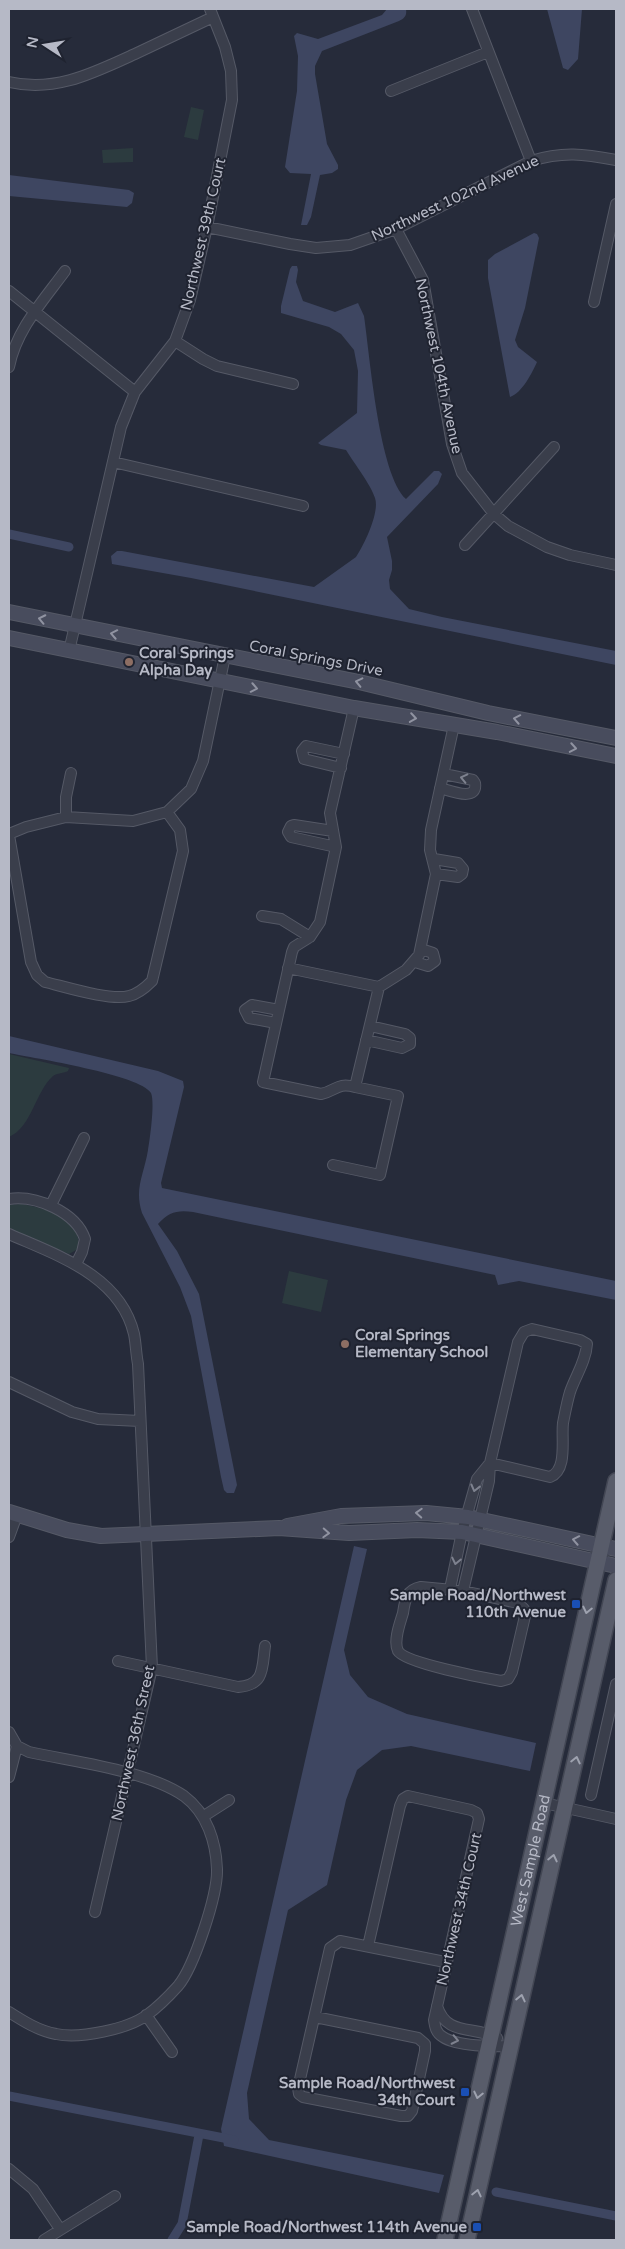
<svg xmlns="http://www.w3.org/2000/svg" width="625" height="2249" font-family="'Varela Round',sans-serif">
  <rect width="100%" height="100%" fill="#262b3a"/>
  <path fill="#2c3b3f" d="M191 107 204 110 198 140 184 137Z
    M133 148V162L103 163 102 150Z
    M9 1054 69 1068 68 1071C64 1073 57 1073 53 1076 35 1092 32 1127 9 1137Z
    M20 1204C44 1207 84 1219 78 1249L69 1254 9 1229V1205Z
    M289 1271 328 1280 321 1312 282 1303Z"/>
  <path fill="#3e4661" d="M387 9H406C407 15 405 18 399 21L322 51 315 66V74L327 144 338 165V169L332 173 320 175 311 217 307 225H301L311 174 290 173 285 167 297 91 298 56 294 36 297 33 318 39 382 15Z
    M547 9H582L578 59 568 70 563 68Z
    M9 175 129 190 134 193 132 203 127 207 9 196Z
    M534 233 537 234 539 238 525 308 515 340 518 347 537 362C532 373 522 393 510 397L488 278V260L495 254Z
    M292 266H297L298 270 296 282 303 301 335 312 358 303 364 316C370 357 379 474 406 499L434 471H439L442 474 438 484 387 537 392 561V570L389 580 390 589 409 609 442 617 616 651V665L191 578 112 564 111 556 117 551H122L314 587 356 557C364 545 380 512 375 498 371 485 354 463 346 450L321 445 318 443 357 413 358 371 354 350 341 334 329 327 281 313V306L290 269Z
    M9 1036 158 1071 183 1081 184 1087 161 1183 162 1188 616 1281V1300L519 1281 498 1285 495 1275 193 1212C177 1210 169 1212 158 1224L177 1251 199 1294 237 1485 234 1493H227L224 1490 221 1477 191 1316 180 1287 142 1213C134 1188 144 1175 148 1150 150 1139 155 1102 151 1093 141 1075 33 1058 9 1053Z
    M354 1546 367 1549 344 1650 350 1675 368 1697 407 1714 536 1743 530 1771 411 1746 382 1750 357 1770 346 1800 327 1885 288 1910 247 2093 249 2119 269 2140 444 2175 439 2193 224 2146 221 2129Z"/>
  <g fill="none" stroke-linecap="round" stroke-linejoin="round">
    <path stroke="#3e4661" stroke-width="9" d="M9 534 69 547
      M9 2096 234 2140
      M496 2192 616 2216
      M172 2240 182 2224 199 2135"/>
    <g stroke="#555966" stroke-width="12">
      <path id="street" d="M472 9 531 161
        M9 82C56 93 95 72 137 53 162 41 188 29 213 17
        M391 91 488 52
        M207 227 290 244 316 248 350 245 396 229 531 161C563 151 584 154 616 160
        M396 229 423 280 452 444 462 473 494 514 508 526 547 547 570 555 616 565
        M9 291 135 392
        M594 302 616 204
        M175 341 203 359 217 366 293 384
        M9 367C16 330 43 301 65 271
        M113 462 303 506
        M465 545 554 447
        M69 651 121 427 135 392 175 341 190 300 207 227 232 100 231 71 225 47 210 9
        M354 708 330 813 336 847 320 922 310 937 294 947 292 952 263 1082 321 1094C336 1091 337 1082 355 1087
        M341 768 304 759 302 751 306 746 344 754
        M440 788C451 791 478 802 475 783L473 780 444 774
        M66 817V797L71 773
        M333 831 294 825 291 826 288 832 291 837 336 847
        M9 834 26 827 66 817 133 821 167 812 191 789 203 761 225 656
        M9 835 31 962 37 975 45 982C66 987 110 1001 129 996 138 994 145 988 152 981L183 851 180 830 167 812
        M434 859 458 863 463 869 462 874 458 877 436 874
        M262 916 281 919 310 937
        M415 962 428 966 435 961 433 953 421 949
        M288 968 379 987
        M276 1023 249 1018 245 1010 252 1005 279 1010
        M366 1040 402 1048 410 1044V1038L405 1034 370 1026
        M333 1165 380 1175 398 1096 355 1087 379 987 406 970 419 955 436 874 430 850 431 830 454 725
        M9 1199C36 1195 76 1212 85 1239L82 1252 76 1264
        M51 1205 84 1138
        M9 1234C56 1255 120 1275 134 1334 136 1344 136 1354 138 1364L152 1668 95 1912
        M9 1382 72 1412 98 1419 140 1421
        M9 1537 17 1515
        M421 1587 463 1591 518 1603 524 1609 525 1616 512 1672 508 1679 501 1681C484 1678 405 1663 398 1651 393 1641 400 1623 403 1613 405 1600 406 1590 421 1587Z
        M450 1589 462 1532 477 1479 490 1463
        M463 1591 489 1481 490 1463 518 1342 524 1332 532 1329 580 1340 587 1344C586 1361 575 1377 570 1392 567 1402 565 1413 563 1423 561 1439 568 1470 550 1477L490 1463
        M118 1661 238 1687C265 1685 262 1668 265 1646
        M9 1732 17 1746
        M9 1777 17 1746
        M591 1795 616 1684
        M544 1803 616 1819
        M204 1816 229 1800
        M368 1946 400 1806 403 1799 408 1796 471 1810 477 1813 479 1819 434 2020C435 2027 436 2033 443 2037 456 2046 494 2047 511 2046
        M437 2006C447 2037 473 2025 497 2038
        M9 2012C23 2021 39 2031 56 2034 80 2039 128 2029 147 2015 158 2007 169 1996 178 1986 194 1967 218 1894 217 1869 216 1842 207 1813 184 1796 146 1770 74 1762 29 1752L17 1746
        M146 2015 172 2052
        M315 2017 418 2038 425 2044V2051L412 2111 408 2116H401L303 2097 299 2094 298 2088 330 1948 340 1941 445 1962
        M9 2169 33 2189 60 2229
        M44 2240 115 2196"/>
    </g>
    <g stroke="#555966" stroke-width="16">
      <path id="secondary" d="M9 612 359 682 488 713 616 738
        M9 638 354 708 497 732 616 756
        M9 1512 67 1530 101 1536 279 1528 349 1533 417 1530 462 1532 616 1566
        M287 1526 341 1516 426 1513 468 1517 616 1549"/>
    </g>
    <g stroke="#434754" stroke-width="18">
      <g id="primary">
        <path id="s1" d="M445 2240 616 1481"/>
        <path d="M467 2240 616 1580"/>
      </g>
    </g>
    <use href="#street" stroke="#3a3e4b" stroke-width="10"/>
    <use href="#secondary" stroke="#484c5d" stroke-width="14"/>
    <use href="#primary" stroke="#585c6a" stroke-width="15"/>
  </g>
  <defs><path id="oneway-chevron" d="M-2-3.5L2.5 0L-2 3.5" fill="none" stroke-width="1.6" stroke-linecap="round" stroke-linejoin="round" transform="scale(1.25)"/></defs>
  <g stroke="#9093a1">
    <use href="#oneway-chevron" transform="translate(42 619) rotate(-168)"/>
    <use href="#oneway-chevron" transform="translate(114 634) rotate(-169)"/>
    <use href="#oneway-chevron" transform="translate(359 682) rotate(-167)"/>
    <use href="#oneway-chevron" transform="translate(254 688) rotate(11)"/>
    <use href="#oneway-chevron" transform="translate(413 718) rotate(9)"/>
    <use href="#oneway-chevron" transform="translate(517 719) rotate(-169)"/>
    <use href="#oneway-chevron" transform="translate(573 748) rotate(10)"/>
    <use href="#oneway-chevron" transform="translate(419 1513) rotate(-177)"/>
    <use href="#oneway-chevron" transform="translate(326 1533) rotate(3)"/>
    <use href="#oneway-chevron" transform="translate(576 1540) rotate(-169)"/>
  </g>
  <g stroke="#7e828f">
    <use href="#oneway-chevron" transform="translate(464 778) rotate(-167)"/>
    <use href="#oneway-chevron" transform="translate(475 1488) rotate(104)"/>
    <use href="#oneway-chevron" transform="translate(456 1561) rotate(102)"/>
    <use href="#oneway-chevron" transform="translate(455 2040) rotate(12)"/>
  </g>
  <g stroke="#9ea2af">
    <use href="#oneway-chevron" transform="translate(587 1610) rotate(103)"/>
    <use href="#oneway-chevron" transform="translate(576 1760) rotate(-77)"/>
    <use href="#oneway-chevron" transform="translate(553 1858) rotate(-77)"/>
    <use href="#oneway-chevron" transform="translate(521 1998) rotate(-77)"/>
    <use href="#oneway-chevron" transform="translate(478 2095) rotate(103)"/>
    <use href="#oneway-chevron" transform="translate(477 2193) rotate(-77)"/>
  </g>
  <g fill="#8d6e63" stroke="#1f2330" stroke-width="2">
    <circle cx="129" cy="662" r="5"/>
    <circle cx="345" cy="1344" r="5"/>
  </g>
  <g fill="#1a4fb4" stroke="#1f2330" stroke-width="2">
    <rect x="571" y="1599" width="10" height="10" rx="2.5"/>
    <rect x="460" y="2087" width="10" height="10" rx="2.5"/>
    <rect x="472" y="2222" width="10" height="10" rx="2.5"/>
  </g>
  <g text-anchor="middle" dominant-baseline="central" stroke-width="4" stroke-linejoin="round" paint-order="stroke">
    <g font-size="15" fill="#b6b9c6" stroke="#1f2330">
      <text transform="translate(455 198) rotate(-25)">Northwest 102nd Avenue</text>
      <text transform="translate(203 234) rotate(-77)">Northwest 39th Court</text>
      <text transform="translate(439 366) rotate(78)">Northwest 104th Avenue</text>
      <text transform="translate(316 658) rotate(11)">Coral Springs Drive</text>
      <text transform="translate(133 1743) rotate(-78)">Northwest 36th Street</text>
      <text stroke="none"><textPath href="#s1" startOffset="389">West Sample Road</textPath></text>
      <text transform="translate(459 1909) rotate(-77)">Northwest 34th Court</text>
    </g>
    <g font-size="15" font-weight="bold" fill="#b6b9c6" stroke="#1f2330" text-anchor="end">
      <text x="139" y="653" text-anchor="start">Coral Springs<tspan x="139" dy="17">Alpha Day</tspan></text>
      <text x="355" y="1335" text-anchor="start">Coral Springs<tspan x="355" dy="17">Elementary School</tspan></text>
      <text x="566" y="1595">Sample Road/Northwest<tspan x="566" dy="17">110th Avenue</tspan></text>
      <text x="455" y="2083">Sample Road/Northwest<tspan x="455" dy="17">34th Court</tspan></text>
      <text x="467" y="2227">Sample Road/Northwest 114th Avenue</text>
    </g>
  </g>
  <rect width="625" height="2249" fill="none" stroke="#b6b9c6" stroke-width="20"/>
  <g transform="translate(45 45) rotate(282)" stroke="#1f2330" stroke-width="4" paint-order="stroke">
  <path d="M0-4L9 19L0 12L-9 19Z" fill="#b6b9c6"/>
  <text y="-8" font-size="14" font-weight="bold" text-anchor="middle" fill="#b6b9c6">N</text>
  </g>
</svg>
